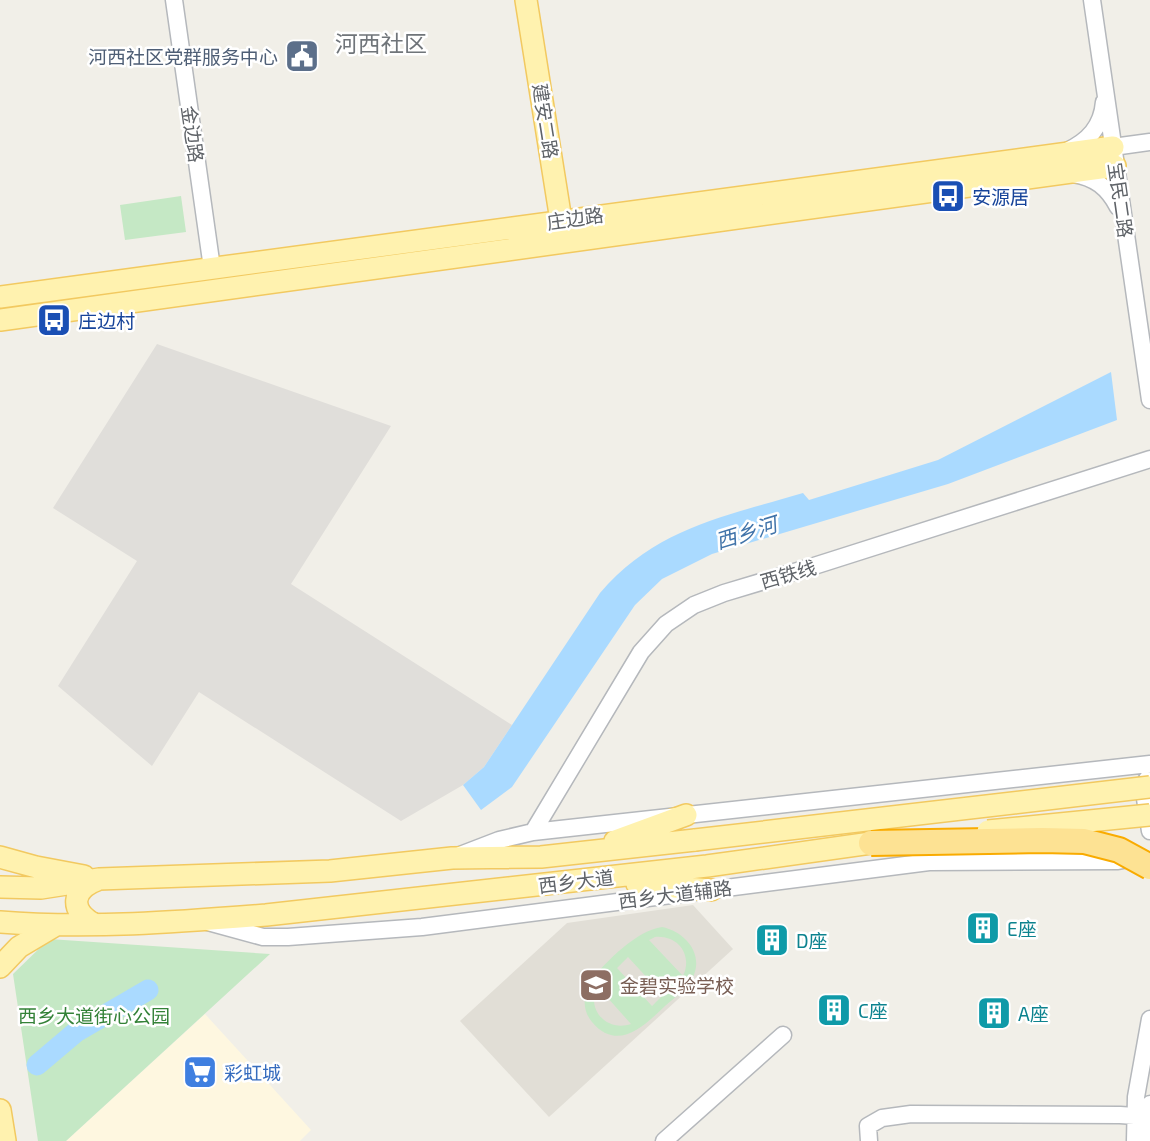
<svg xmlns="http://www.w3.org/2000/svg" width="1150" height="1141" font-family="'Exo 2','Noto Sans SC',sans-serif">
  <rect width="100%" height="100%" fill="#f1efe8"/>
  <path fill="#fef7e0" d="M205 1014 311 1130 300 1141H66Z"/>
  <path fill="#e0deda" d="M157 344 391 426 291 584 512 725 484 767 463 785 401 821 199 692 152 766 58 686 137 561 53 508Z"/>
  <path fill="#e1ded6" d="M693 905 733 949 549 1117 460 1021 567 923Z"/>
  <path fill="#c5e8c5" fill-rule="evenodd" d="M181 196 186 232 125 240 120 205Z
    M662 927C686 932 705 955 692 979 686 990 674 998 665 1006 645 1025 618 1053 592 1022 582 1010 583 995 590 981 606 962 637 930 662 927ZM655 937C678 935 693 955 683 976L649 940ZM628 957 663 995 652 1006 617 968ZM597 987H598L631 1024C607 1032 586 1010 597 987Z
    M49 939 270 954 66 1141H38L13 974Z"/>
  <path fill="#aadaff" d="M1111 372 1117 420 948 484 712 554 662 579 635 605 512 787 481 810 463 785 484 767 600 593C657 527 724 517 803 493L809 500 938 460Z"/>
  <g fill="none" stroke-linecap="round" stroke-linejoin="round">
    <path stroke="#aadaff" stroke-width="21" d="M37 1065 76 1032 148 990"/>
    <g stroke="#b5b8bc" stroke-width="19">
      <path id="minor" d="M174 0 212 268
        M1092 0 1150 400
        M1113 147 1150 142
        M1067 151C1088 141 1102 127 1104 102
        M1073 174C1095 177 1108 188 1118 207
        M1147 779 1144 792 1150 831
        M533 832 641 652 666 624 694 605 724 593 814 566 1150 459
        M460 855 499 840 533 832 1150 764
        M208 922 263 937H288L422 927 929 862 1118 861 1134 858
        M664 1141 783 1035
        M869 1141 868 1126 882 1118 911 1114 1120 1115 1149 1117
        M1135 1141 1136 1097 1150 1019
        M1149 1141 1150 1104"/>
    </g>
    <g stroke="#f2c960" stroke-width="24">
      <path id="major" d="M526 0 563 233
        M0 297 1113 147
        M0 320 1115 166
        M615 841 686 815
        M0 857 36 867 84 876
        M637 884 711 890
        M0 887 41 888 99 879 330 871 452 858 541 857 695 840
        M0 922C88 929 178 922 266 915L707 866 871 843
        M94 924C69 911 72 889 97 880
        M0 967 19 947 56 925
        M0 1110 5 1141"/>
    </g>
    <use href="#minor" stroke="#fff" stroke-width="16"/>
    <use href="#major" stroke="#fff2af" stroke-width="21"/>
    <g stroke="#f2c960" stroke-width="24" stroke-linecap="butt">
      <path id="major-bridge" d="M988 831 1150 815
        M695 840 1150 787"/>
    </g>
    <g stroke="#f9ab00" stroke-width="28" stroke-linecap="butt">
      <path id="highway-bridge" d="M871 843 1042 840 1084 841 1119 850 1150 867"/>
    </g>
    <use href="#major-bridge" stroke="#fff2af" stroke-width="21"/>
    <use href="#highway-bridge" stroke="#fde293" stroke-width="24"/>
  </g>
  <defs>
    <g id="civic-square" transform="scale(1.75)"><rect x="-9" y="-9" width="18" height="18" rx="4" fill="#5c6f8a" stroke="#fff"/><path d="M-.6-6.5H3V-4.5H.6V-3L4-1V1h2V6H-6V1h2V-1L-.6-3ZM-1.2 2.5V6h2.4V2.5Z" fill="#fff"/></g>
    <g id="bus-square" transform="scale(1.75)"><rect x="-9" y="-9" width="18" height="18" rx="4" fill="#1a4fb4" stroke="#fff"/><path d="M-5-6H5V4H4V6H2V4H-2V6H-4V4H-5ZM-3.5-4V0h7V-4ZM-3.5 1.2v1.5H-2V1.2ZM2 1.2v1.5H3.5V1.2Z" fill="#fff"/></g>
    <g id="building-square" transform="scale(1.75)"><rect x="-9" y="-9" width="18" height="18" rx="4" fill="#0f9aa8" stroke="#fff"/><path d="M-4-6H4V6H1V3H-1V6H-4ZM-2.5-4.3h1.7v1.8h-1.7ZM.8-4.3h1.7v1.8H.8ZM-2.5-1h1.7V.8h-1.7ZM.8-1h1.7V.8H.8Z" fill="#fff"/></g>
    <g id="school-square" transform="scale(1.75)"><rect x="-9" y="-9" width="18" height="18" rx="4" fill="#8d6e63" stroke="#fff"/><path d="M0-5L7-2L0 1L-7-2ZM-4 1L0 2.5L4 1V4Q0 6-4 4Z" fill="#fff"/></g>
    <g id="supermarket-square" transform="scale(1.75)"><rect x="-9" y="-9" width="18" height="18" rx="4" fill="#3f7fe0" stroke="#fff"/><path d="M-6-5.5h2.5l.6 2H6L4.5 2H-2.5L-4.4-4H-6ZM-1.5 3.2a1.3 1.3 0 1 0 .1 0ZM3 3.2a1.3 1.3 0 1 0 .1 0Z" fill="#fff"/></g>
  </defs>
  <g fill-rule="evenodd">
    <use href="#civic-square" x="302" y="56"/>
    <use href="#bus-square" x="948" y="196"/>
    <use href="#bus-square" x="54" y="320"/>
    <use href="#building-square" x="983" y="928"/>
    <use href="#building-square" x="772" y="940"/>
    <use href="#school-square" x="596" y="985"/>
    <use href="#building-square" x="834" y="1010"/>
    <use href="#building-square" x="994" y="1013"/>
    <use href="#supermarket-square" x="200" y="1072"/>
  </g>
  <g text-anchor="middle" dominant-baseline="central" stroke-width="5" stroke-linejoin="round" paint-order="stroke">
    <g font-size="19" fill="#4e5e75" stroke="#fff" text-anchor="end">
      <text x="278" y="56">河西社区党群服务中心</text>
    </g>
    <g font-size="19" fill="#5f6368" stroke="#fff">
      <text transform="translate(546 121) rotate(81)">建安二路</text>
      <text transform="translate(193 134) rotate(82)">金边路</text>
      <text transform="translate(1121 200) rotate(82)">宝民二路</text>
      <text transform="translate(575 218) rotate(-8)">庄边路</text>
      <text transform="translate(788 574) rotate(-16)">西铁线</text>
      <text transform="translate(576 881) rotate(-7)">西乡大道</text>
      <text transform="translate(675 894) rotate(-7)">西乡大道辅路</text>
    </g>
    <g font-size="19" fill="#164399" stroke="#fff" text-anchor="start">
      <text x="972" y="196">安源居</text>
      <text x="78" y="320">庄边村</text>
    </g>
    <g font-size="19" fill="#0d838f" stroke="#fff" text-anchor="start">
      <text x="1007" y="928">E座</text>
      <text x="796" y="940">D座</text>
      <text x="858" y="1010">C座</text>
      <text x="1018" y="1013">A座</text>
    </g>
    <g font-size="19" fill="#785e54" stroke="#fff" text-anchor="start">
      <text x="620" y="985">金碧实验学校</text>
    </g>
    <g font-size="19" fill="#348238" stroke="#fff">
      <text x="94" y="1015">西乡大道街心公园</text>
    </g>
    <g font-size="19" fill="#366cbe" stroke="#fff" text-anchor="start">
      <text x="224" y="1072">彩虹城</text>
    </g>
    <g font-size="21" font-style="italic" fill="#4174aa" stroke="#fff">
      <text transform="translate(746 532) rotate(-17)">西乡河</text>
    </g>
    <g font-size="23" fill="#70757a" stroke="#fff">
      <text x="381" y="43">河西社区</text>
    </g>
  </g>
</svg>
